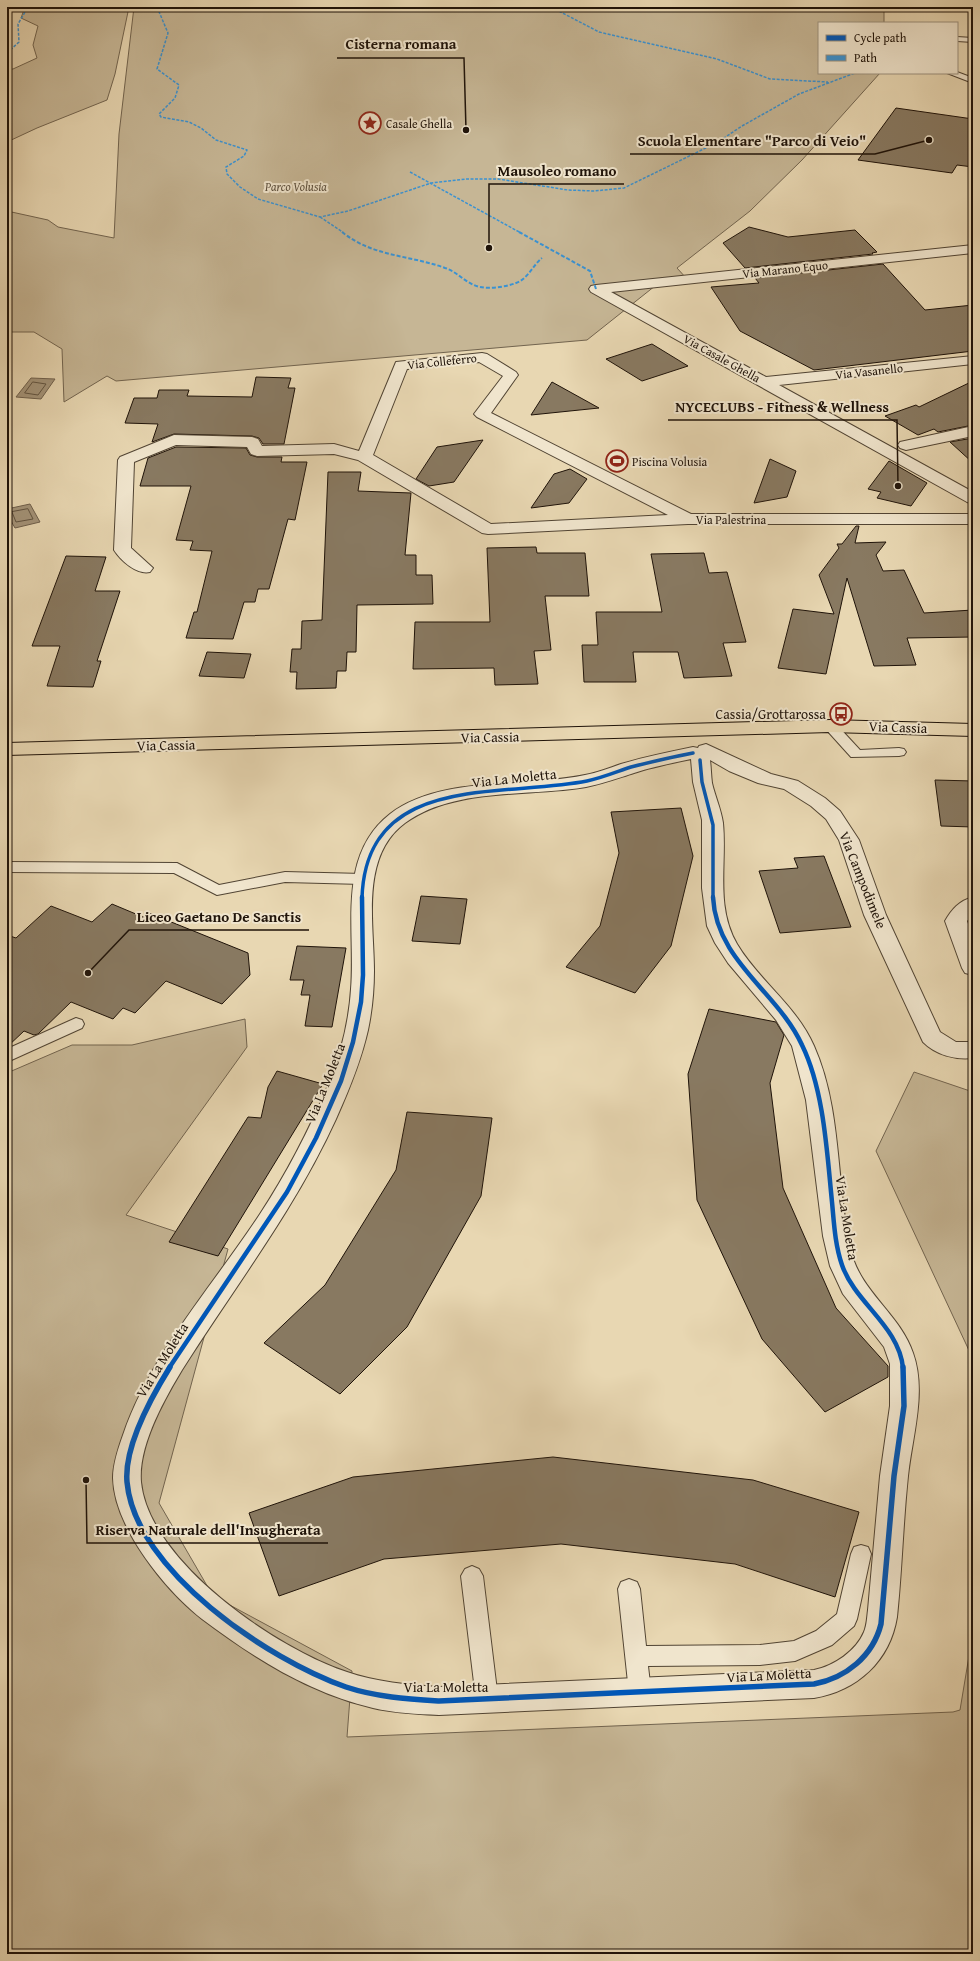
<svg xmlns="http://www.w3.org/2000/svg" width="980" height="1961" font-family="'Gentium Book Plus',serif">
  <rect width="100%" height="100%" fill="#e8d7b2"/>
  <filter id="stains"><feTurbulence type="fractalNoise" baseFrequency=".005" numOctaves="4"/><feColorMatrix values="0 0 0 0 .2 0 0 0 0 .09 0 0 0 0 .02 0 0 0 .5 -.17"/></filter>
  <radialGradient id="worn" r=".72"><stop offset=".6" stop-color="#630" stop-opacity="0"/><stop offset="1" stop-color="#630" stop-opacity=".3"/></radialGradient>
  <path fill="#c6b695" stroke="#72644f" d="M25 7H129L115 74 107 100 37 128 7 142V69H13L37 58 33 45 38 26 21 18Z
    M134 7H884V23H819V73H880L802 160 750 211 677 268 687 279 660 282 587 340 116 381 107 376 64 402 62 349 34 332H7V211L48 220 58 227 114 238 119 134Z
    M245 1019 247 1047 126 1215 228 1249 159 1503 213 1596 352 1671 347 1737 953 1712 960 1710 973 1632V1954H7V1073L72 1045H132Z
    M914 1072 973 1092V1359L876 1151Z"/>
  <path fill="#a49479" stroke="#6f604c" d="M31 378 55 379 41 399 16 397Z
    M30 504 40 522 15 528 7 514V509Z"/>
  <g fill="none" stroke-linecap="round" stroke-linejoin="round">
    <path stroke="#625441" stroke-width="1" d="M33 382 46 384 38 395 25 393Z
      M28 509 33 519 16 522 12 512Z"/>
  </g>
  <path fill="#887961" stroke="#1f1309" d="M896 108 973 119V167L957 165 952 173 858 160Z
    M749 227 788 237 855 230 877 252 872 253 873 254 745 268 723 243Z
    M883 264 925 310 973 305V351L814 370 740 331 711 287 759 283 755 278Z
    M652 344 688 366 642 381 606 359Z
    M256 377 291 378 288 388H295L284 444H263L259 438 252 436 174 434 152 442 158 424 125 423 134 398H157L159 390H189L187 396 252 397Z
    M973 381V425L938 432 934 429 918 435 885 416 916 405 919 407Z
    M552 382 599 408 531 415Z
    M973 438V463L950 442Z
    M483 440 454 482 429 486 416 479 437 447Z
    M176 447 246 448 250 455 257 457H282L281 462H307L295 520 288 519 269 589H258L255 602H244L233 639 186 638 194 612H197L212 551 190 550 193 541 176 540 191 486H140L148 458Z
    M770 459 796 471 787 497 754 503Z
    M889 461 927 483 911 506 877 498 881 492 868 489Z
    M570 469 587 479 569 503 531 508 554 474Z
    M328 472H361L358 491 411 493 405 555H416V575H432L433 604 357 605 356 652H347L346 671H337L336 688 296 689 297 672H290L292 649H301L302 621 322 620Z
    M856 526H859L855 543 886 542 876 555 883 571 904 570 924 613 973 610V637L907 638 916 665 874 666 847 578 826 674 778 668 793 609 834 614 819 575 839 548 837 544H842Z
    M536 547 537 553H585L589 596H545L551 650 534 651 538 684 495 685 494 668 413 669 415 622H490L487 548Z
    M704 553 709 573 727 572 746 642 723 643 732 676 684 678 678 652H633L636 682H584L582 645H598L596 612H662L651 554Z
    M66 556 106 557 95 591H120L97 661H101L93 687 47 686 60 646H32Z
    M207 652 251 654 244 678 199 676Z
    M935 780 973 781V827L941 826Z
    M681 808 693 856 671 946 635 993 566 967 600 926 619 853 611 812Z
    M824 856 851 927 780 933 759 871 798 868 794 858Z
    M421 896 467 899 460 944 412 941Z
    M112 904 143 917 149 913 248 953 250 975 222 1004 166 981 135 1013 123 1008 113 1019 71 1002 38 1034 34 1035 24 1031 7 1047V935L16 938 51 906 92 922Z
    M297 946 346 948 332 1027 305 1026 310 995H301L304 980H290Z
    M709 1009 776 1022 784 1035 770 1083 783 1188 836 1308 888 1366V1377L825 1412 762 1339 697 1200 688 1074Z
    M277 1071 323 1084 218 1256 169 1242 248 1117 261 1118 268 1087Z
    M407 1112 492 1118 481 1196 407 1327 340 1394 264 1343 325 1285 396 1170Z
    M553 1457 753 1480 859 1512 835 1597 735 1564 561 1544 384 1559 279 1596 249 1513 353 1477Z"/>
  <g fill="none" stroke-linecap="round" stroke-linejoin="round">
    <g stroke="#514433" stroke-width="2">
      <path id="lane" d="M957 37 973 38V42L957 41Z
        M957 72 973 78V83L947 73Z
        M830 722 835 723 860 750 899 748 904 749 906 752 904 755 899 756 851 757 823 726 825 723Z
        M7 862 177 863 219 885 285 872 363 874 368 876 371 879 368 882 363 884 285 882 217 895 174 873 7 872Z
        M76 1018 82 1020 84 1024 82 1028 7 1062V1049Z
        M861 1545 868 1547 871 1554 857 1619 854 1626 832 1645 795 1661 760 1665 648 1666 651 1692 648 1699 640 1702 632 1699 629 1692 618 1589 621 1582 629 1579 637 1582 640 1589 646 1646 760 1645 794 1641 816 1631 837 1614 851 1554 854 1547Z
        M472 1566 479 1569 483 1576 498 1699 495 1706 487 1709 479 1706 476 1699 461 1576 465 1569Z"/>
    </g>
    <g stroke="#514433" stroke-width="2">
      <path id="street" d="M973 245V253L611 292 766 377 973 356V364L779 385 973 492V504L967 502 591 292 589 289 591 286 596 285Z
        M482 353 487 354 516 372 518 375 491 413 691 514H973V524H688L488 534 482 533 358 460 334 454 257 456 251 454 247 447 176 445 134 462 131 548 153 568 150 572C137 575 121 561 114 550L118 460 120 457 174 435 252 437 258 439 262 446 334 444 359 451 396 362ZM479 362 503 376 474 414 477 417 668 515 491 524 373 455 407 369Z
        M973 426V436L906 450 900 448 898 445 900 442Z
        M706 744 771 774 798 781 825 798 840 811 859 840 886 915 940 1032 956 1042H973V1058C955 1060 936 1055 923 1042L864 915 839 840 826 819 811 806 784 789 758 783 729 771 710 760C711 768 711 775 712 783 715 796 721 809 723 823 727 864 715 906 737 944 759 981 796 1005 814 1046 842 1109 836 1182 850 1248 860 1293 899 1312 913 1353 927 1392 912 1437 908 1476 903 1523 902 1570 897 1617 890 1661 857 1691 814 1698L439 1715C417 1714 394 1713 373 1708 309 1693 254 1658 202 1619 165 1590 114 1527 113 1478 113 1464 118 1449 123 1435 151 1353 213 1286 260 1214 287 1173 310 1128 329 1083 341 1053 349 1021 351 989 356 930 336 856 390 814 441 775 526 788 585 775 597 773 609 768 621 764 644 757 669 752 693 747L698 748 699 746ZM691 759 693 782 702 820V888L707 926 715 943 728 963 776 1020 792 1046 806 1100 823 1236 830 1266 843 1294 884 1347 890 1364V1406L880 1476 868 1610C867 1617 867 1625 864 1632 856 1651 834 1666 814 1670L439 1687C408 1685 376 1682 347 1672 277 1649 149 1562 141 1482 138 1446 164 1400 182 1370 235 1286 294 1211 336 1119 349 1090 361 1061 368 1030 372 1011 374 991 374 971 374 923 360 856 405 823 454 787 529 797 586 787 602 784 618 778 634 773 652 767 672 763 691 759Z
        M973 897V914L967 921 973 938V975L965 973 962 968 945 921C952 909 959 901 973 897Z"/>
    </g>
    <g stroke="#1f1309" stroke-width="2">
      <path id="primary" d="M830 720 973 724V736L830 732 7 755V743Z"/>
    </g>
    <use href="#lane" fill="#f0e5cd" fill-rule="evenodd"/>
    <use href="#street" fill="#f0e5cd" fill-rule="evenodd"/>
    <use href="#primary" fill="#e8d7b2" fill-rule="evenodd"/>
    <path stroke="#3a92d2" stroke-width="1.5" stroke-dasharray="3 1.5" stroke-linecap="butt" d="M157 7 168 33 157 69 179 85 175 98 159 114 161 117 189 122 201 128 216 140 247 150 244 156 226 167 227 174 240 187 258 199 320 217 348 211 431 183 466 179H498L568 190 594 191 624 188 718 142 742 126 799 94 855 73
      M551 7 599 32 717 59 770 79 828 82
      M7 53 19 42 18 24 28 7
      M410 172 521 233
      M320 217 344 233"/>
    <path stroke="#3a92d2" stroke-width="2" stroke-dasharray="4 2" stroke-linecap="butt" d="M342 232C373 257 410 255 445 268 458 272 466 284 480 287 491 289 505 287 516 283 528 279 533 265 542 258
      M519 232 590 271 596 289"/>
    <g stroke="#f0e5cd" stroke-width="5.5">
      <path id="cycleway-far2" d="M700 760 702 782 713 825V898
        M362 898C366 772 501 798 587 781 602 778 616 772 631 767 651 762 672 757 693 753"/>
    </g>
    <g stroke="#f0e5cd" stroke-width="7">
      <path id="cycleway-far1" d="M713 897C716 961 778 992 802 1045 824 1090 827 1153 832 1202 834 1223 835 1245 842 1265 855 1303 899 1326 903 1368
        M169 1368 287 1192 316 1138 341 1081 353 1042 361 1002 363 975 362 897"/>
    </g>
    <g stroke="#f0e5cd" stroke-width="8">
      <path id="cycleway" d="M170 1367C152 1396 124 1447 127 1482 135 1571 269 1660 346 1687 376 1697 408 1699 439 1701L814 1684C846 1678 873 1656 881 1624L894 1476 904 1406 903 1367"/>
    </g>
    <use href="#cycleway-far2" stroke="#0057b8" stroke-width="3.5"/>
    <use href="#cycleway-far1" stroke="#0057b8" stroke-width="4.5"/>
    <use href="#cycleway" stroke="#0057b8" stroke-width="5.5"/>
  </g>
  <defs>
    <g id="sight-ring" transform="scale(1.15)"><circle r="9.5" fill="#f0e5cd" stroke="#8f2418" stroke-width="1.5"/><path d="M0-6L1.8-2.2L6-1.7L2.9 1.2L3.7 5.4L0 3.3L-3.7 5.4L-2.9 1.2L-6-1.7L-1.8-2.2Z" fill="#8f2418"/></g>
    <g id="stadium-ring" transform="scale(1.15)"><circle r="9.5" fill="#f0e5cd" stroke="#8f2418" stroke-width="1.5"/><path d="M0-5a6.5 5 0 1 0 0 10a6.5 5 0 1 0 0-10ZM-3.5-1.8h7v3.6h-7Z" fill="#8f2418"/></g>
    <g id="bus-ring" transform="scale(1.15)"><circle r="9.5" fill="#f0e5cd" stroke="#8f2418" stroke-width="1.5"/><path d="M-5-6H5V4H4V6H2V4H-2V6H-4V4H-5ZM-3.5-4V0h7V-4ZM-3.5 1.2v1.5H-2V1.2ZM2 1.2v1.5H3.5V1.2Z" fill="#8f2418"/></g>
  </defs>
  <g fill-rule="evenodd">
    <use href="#sight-ring" x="370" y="123"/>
    <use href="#stadium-ring" x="617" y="461"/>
    <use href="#bus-ring" x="841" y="714"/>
  </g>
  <g text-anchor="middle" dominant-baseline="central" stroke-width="4" stroke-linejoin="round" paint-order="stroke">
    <g font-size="12" fill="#1f1309" stroke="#f0e5cd" text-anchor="start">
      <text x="386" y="123">Casale Ghella</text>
      <text x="632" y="461">Piscina Volusia</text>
    </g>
    <g font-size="12" font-style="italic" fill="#594c3a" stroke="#f0e5cd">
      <text x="296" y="186">Parco Volusia</text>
    </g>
    <g font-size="12" fill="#1f1309" stroke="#f0e5cd">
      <text transform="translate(785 269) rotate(-6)">Via Marano Equo</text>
      <text transform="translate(722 358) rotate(29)">Via Casale Ghella</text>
      <text transform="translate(442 361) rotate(-6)">Via Colleferro</text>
      <text transform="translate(869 371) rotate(-6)">Via Vasanello</text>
      <text x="731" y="519">Via Palestrina</text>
    </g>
    <g font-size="14" fill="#1f1309" stroke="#f0e5cd" text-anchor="end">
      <text x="826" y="714">Cassia/Grottarossa</text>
    </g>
    <g font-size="14" fill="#1f1309" stroke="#f0e5cd">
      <text transform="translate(898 727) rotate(2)">Via Cassia</text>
      <text transform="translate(490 737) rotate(-1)">Via Cassia</text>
      <text transform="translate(166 745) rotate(-1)">Via Cassia</text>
      <text transform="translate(514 778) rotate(-6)">Via La Moletta</text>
      <text transform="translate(863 880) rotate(68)">Via Campodimele</text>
      <text transform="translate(325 1083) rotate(-68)">Via La Moletta</text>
      <text transform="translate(847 1218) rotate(81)">Via La Moletta</text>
      <text transform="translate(162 1360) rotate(-58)">Via La Moletta</text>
      <text transform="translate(769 1675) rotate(-3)">Via La Moletta</text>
      <text x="446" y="1687">Via La Moletta</text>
    </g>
  </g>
  <path fill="none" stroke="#1f1309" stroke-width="1.5" d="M466 130L464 58H337M929 140L875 154H630M489 248L489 184H624M898 486L897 420H668M88 973L129 930H309M86 1480L87 1543H328"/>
  <g fill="#1f1309" stroke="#f0e5cd" stroke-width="1.5">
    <circle cx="466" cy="130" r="4"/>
    <circle cx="929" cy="140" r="4"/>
    <circle cx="489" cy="248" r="4"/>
    <circle cx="898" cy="486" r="4"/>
    <circle cx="88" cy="973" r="4"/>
    <circle cx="86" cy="1480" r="4"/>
  </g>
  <g font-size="15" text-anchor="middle" font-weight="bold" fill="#1f1309" stroke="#f0e5cd" stroke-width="4" stroke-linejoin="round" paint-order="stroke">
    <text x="401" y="49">Cisterna romana</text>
    <text x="752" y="146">Scuola Elementare "Parco di Veio"</text>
    <text x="557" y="176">Mausoleo romano</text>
    <text x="782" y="412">NYCECLUBS - Fitness &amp; Wellness</text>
    <text x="219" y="922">Liceo Gaetano De Sanctis</text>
    <text x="208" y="1535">Riserva Naturale dell'Insugherata</text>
  </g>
  <rect width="980" height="1961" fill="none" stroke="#e8d7b2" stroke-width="24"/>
  <rect x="8" y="8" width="964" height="1945" fill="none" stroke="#1f1309" stroke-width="2"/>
  <rect x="12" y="12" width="956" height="1937" fill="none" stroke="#1f1309"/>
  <rect x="818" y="22" width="140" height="52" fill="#f0e5cd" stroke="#9c917f"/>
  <rect x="826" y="35" width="20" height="6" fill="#0057b8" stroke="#9c917f"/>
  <text x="854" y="42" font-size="12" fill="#1f1309">Cycle path</text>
  <rect x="826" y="55" width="20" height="6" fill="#3a92d2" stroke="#9c917f"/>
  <text x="854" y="62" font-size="12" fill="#1f1309">Path</text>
  <rect width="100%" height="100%" filter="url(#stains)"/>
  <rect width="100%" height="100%" fill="url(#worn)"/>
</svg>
